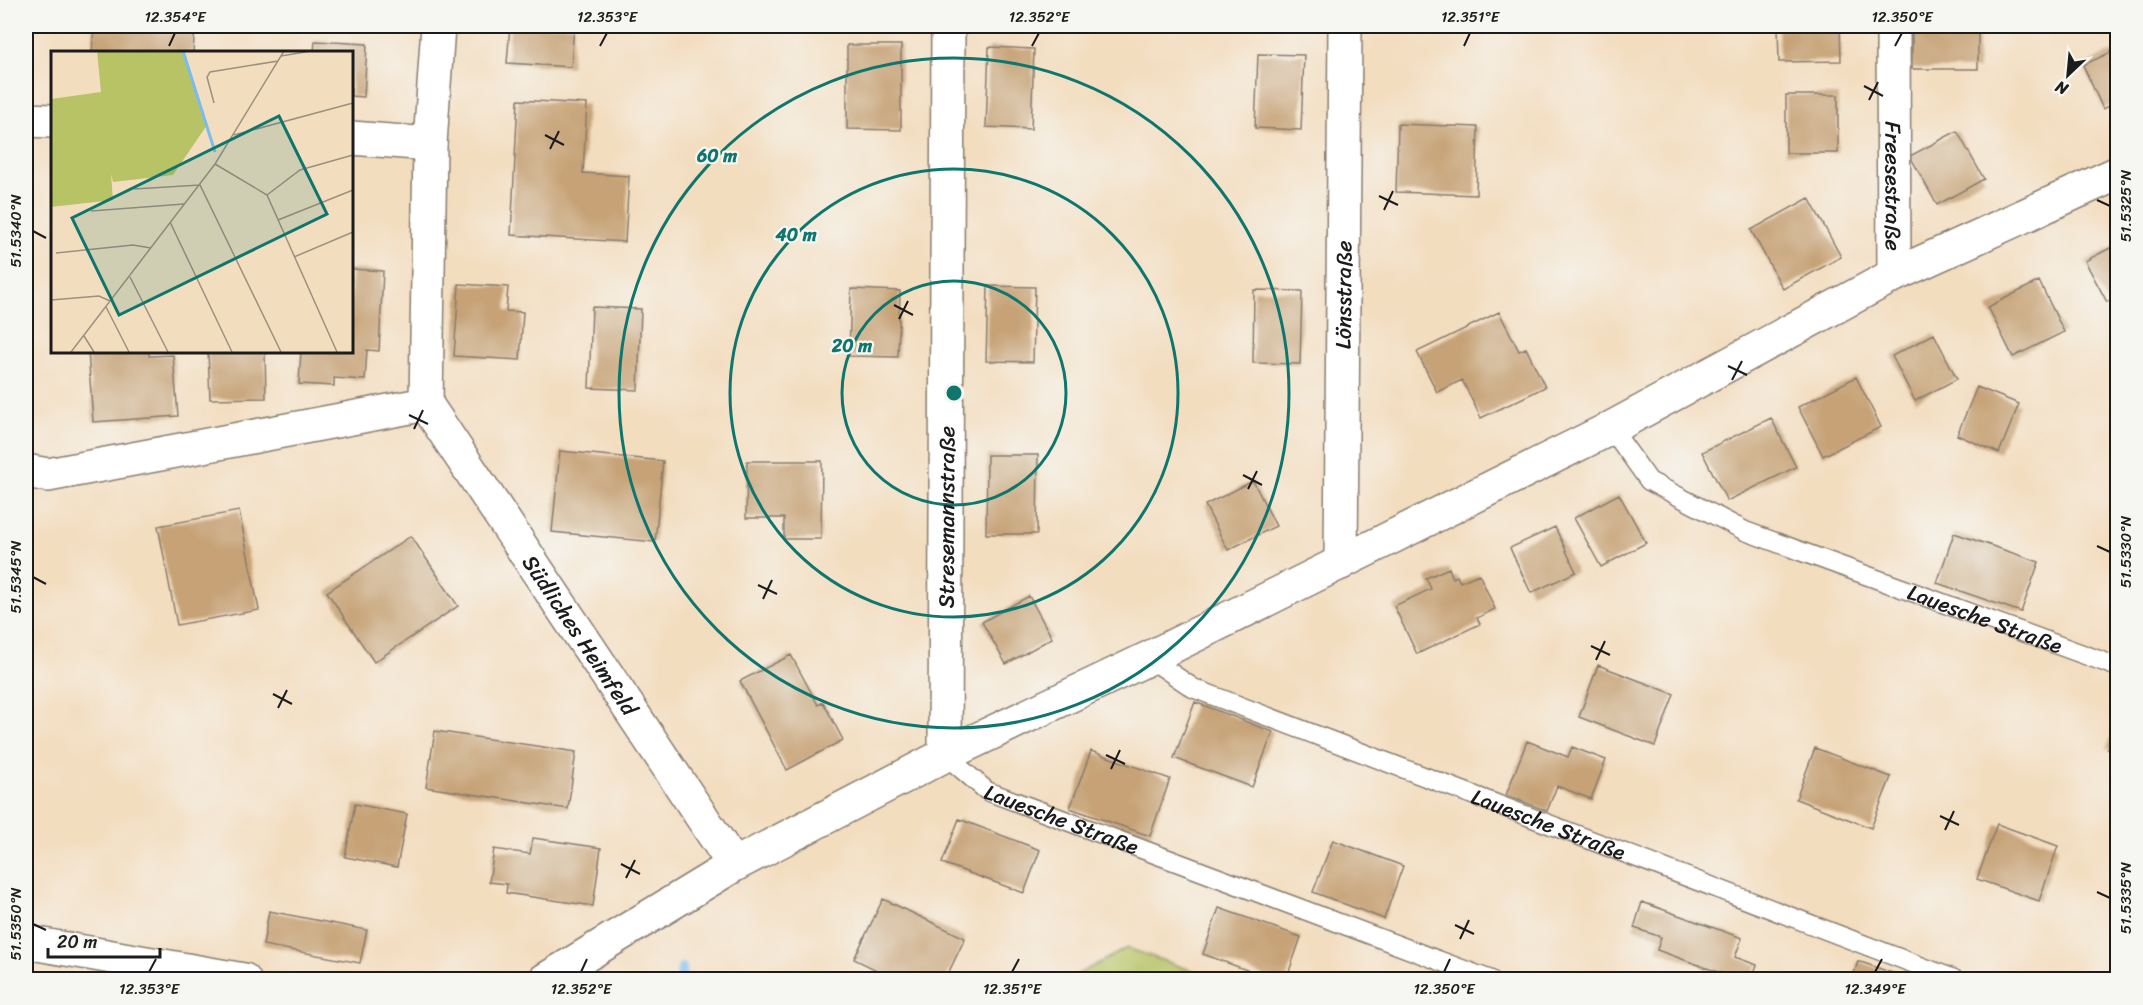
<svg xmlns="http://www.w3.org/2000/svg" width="2143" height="1005" font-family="Sriracha,sans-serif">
  <rect width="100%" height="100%" fill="#f6f6f2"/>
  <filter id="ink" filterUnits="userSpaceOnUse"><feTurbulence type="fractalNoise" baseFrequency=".0167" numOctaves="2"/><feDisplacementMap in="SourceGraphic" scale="12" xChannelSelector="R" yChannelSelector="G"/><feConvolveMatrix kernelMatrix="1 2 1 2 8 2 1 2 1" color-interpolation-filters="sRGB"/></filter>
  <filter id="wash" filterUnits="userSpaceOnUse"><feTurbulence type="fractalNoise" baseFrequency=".008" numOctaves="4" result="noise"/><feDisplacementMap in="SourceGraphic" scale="24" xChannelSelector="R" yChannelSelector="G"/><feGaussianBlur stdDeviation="1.35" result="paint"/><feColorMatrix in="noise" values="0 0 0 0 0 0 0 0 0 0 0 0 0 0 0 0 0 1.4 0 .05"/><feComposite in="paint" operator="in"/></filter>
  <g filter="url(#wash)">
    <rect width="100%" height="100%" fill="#f3ddbf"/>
    <path fill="#b7c365" stroke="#6a7040" stroke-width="1.5" d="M1127 948 1216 979H1069Z"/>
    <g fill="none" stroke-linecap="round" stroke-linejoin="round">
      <path stroke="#7bbcf0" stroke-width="10" d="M681 980 682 968"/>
    </g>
    <g id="blocks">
      <path fill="#c6a276" d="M94 26H195L193 52H92Z
        M510 26H574L571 67 507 63Z
        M1778 26H1840L1841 61 1779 62Z
        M1912 26H1978V69H1912Z
        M315 41 367 44 364 97 351 96V52H314Z
        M847 45H901V130L847 129Z
        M989 47 1034 49 1031 129 986 127Z
        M2118 49V102L2103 109 2083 65Z
        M1258 54 1304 55 1301 130 1255 128Z
        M1786 95H1838V153H1786Z
        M518 100 587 104 583 173 629 176 625 242 511 235Z
        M1398 124 1478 127 1476 195 1396 192Z
        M1957 131 1984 179 1937 205 1910 156Z
        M1809 198 1841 257 1783 289 1751 230Z
        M2118 244V297L2107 302 2085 261Z
        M351 269 383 271 379 351 367 350 365 380 334 378V386L299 384 301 351H351Z
        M2039 281 2064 332 2013 357 1988 307Z
        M459 284 508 287 506 311 523 312 520 360 454 356Z
        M988 286 1035 287 1033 362 986 361Z
        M851 289 900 291 898 357 849 356Z
        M1254 290 1302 291 1300 364 1253 363Z
        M592 307 641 309 638 390 589 388Z
        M1499 312 1519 351 1526 348 1545 387 1481 418 1462 380 1437 392 1417 352Z
        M1934 334 1957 379 1915 401 1892 356Z
        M88 351H149V356L173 355 178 416 93 422Z
        M208 351H265L266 398 210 399Z
        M1856 377 1881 427 1823 456 1798 407Z
        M1977 387 2019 404 1999 453 1957 435Z
        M1771 418 1796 467 1727 501 1702 452Z
        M560 451 663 461 655 542 552 532Z
        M987 455H1038L1037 534H986Z
        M747 461H822L821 539H784V518H746Z
        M1253 481 1276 526 1228 550 1205 505Z
        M1619 494 1646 543 1601 567 1574 518Z
        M239 511 259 610 177 625 158 526Z
        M1555 527 1576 572 1531 593 1510 548Z
        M1954 533 2039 562 2021 612 1937 583Z
        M411 536 458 606 374 662 327 592Z
        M1449 568 1453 578 1457 576 1460 582 1479 574 1495 609 1477 618 1480 624 1417 654 1394 606 1431 589 1426 578Z
        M1029 596 1052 638 1006 664 982 622Z
        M791 655 818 705 823 702 843 740 787 770 740 681Z
        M1598 665 1674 694 1655 746 1579 717Z
        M1195 702 1273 732 1252 787 1174 758Z
        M2117 722H2118V752L2107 748Z
        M435 731 576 752 568 809 426 787Z
        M1527 741 1568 757 1572 747 1606 760 1591 799 1557 786 1547 811 1506 795Z
        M1815 748 1891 777 1871 828 1796 799Z
        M1091 751 1170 779 1150 836 1070 808Z
        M355 804 407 814 397 867 345 857Z
        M959 819 1040 850 1024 893 942 863Z
        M1997 824 2058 846 2039 901 1977 879Z
        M533 838 601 848 593 906 506 893 507 884 489 882 494 849 530 854Z
        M1333 840 1403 866 1384 919 1313 892Z
        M883 899 965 938 945 980H897L854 959Z
        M1642 902 1742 938 1735 957 1757 965 1751 980H1740L1657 950 1661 937 1634 928Z
        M1219 908 1301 937 1286 980H1274L1203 954Z
        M269 911 367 930 360 963 263 945Z
        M1858 961 1910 979V980H1852Z"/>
    </g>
  </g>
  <g filter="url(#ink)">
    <use href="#blocks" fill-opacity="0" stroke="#887c6e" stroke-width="1.5"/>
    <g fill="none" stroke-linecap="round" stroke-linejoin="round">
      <g stroke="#887c6e" stroke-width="21">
        <g id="service">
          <path id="s1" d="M1611 428 1649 481 1745 531 2118 667"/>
          <path id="s2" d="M1149 658 1193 688 1954 979"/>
          <path id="s3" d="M945 755 987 791 1491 980"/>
        </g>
      </g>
      <g stroke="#887c6e" stroke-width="36">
        <g id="minor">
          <path id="s4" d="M438 26 430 144 426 404 734 865"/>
          <path id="s5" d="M1893 26 1894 275"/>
          <path d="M26 120 52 121"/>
          <path d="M351 138 430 144"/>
          <path d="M26 471 48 475 426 404"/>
          <path id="s6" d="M1341 563 1345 26"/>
          <path id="s7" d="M945 755 948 26"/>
          <path d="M26 942 244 980"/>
        </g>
      </g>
      <g stroke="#887c6e" stroke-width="36">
        <path id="tertiary" d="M545 980 734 865 945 755 1149 658 1611 428 1894 275 2118 173"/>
      </g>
      <use href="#service" stroke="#fff" stroke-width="18"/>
      <use href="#minor" stroke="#fff" stroke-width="33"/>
      <use href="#tertiary" stroke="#fff" stroke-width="33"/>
    </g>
  </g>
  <path fill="none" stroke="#1c1c1c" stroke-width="2" d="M169 46 175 33M600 46 607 33M1032 46 1039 33M1464 46 1470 33M1895 46 1902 33M1864 86 1883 96M1869 100 1878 82M545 135 564 145M550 149 559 131M1379 196 1398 205M2097 200 2110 206M1384 210 1393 191M33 231 46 238M894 305 913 315M899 319 908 301M1728 366 1747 375M1732 380 1742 361M409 415 428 424M414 429 423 410M1243 475 1262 485M1248 489 1257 471M2097 546 2110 552M33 577 46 584M758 585 777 594M763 599 772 580M1591 646 1610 655M1596 660 1605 641M273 694 292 704M278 708 287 690M1106 755 1125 764M1111 769 1120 750M1940 816 1959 825M1945 830 1954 811M621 864 640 874M626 878 635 860M2097 892 2110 898M33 924 46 930M1455 925 1474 934M1460 939 1469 920M149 972 156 959M581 972 587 959M1012 972 1019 959M1444 972 1450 959M1875 972 1882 959"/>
  <g fill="none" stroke="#0f766e" stroke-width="3">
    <circle cx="954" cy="393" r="112"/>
    <circle cx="954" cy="393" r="224"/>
    <circle cx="954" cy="393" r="335"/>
  </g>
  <g text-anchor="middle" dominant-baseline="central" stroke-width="4.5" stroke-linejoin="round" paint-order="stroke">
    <g font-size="22" fill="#1c1c1c" stroke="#f6f6f2">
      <text stroke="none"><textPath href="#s5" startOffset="160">Freesestraße</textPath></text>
      <text stroke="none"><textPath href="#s6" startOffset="268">Lönsstraße</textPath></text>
      <text stroke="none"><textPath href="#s7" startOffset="238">Stresemannstraße</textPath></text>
      <text stroke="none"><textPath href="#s1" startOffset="429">Lauesche Straße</textPath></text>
      <text stroke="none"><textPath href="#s4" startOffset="656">Südliches Heimfeld</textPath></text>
      <text stroke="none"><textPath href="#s3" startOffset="135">Lauesche Straße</textPath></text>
      <text stroke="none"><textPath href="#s2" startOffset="434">Lauesche Straße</textPath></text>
    </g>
  </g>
  <g transform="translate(51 51)">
    <rect width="302" height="302" fill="#f3ddbf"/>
    <path d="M46 0H133L156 74 122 124 62 131 60 123 62 149 0 156V48L50 41Z" fill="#b7c365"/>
    <path fill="none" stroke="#7bbcf0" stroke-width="3" d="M132 0 164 101"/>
    <path fill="none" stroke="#9d907e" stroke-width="1.5" d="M230 5 260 0M163 52 156 26 159 21 227 10M183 84 302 52M164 113 216 144 286 301M83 138 149 134 230 301M216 144 249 119 302 104M40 160 133 153M227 169 302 139M119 171 181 301M5 202 82 194 100 197M243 206 302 181M79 226 117 301M0 249 48 245 59 250M55 256 78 301M33 285 43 301M20 301 164 113 233 0"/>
    <path fill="#0f766e" fill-opacity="0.15" stroke="#0f766e" stroke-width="3" d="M228 65 276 163 68 264 21 167Z"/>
    <rect width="302" height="302" fill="none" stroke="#1c1c1c" stroke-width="3"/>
  </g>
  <circle cx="954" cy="393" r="9" fill="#0f766e" stroke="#f6f6f2" stroke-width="3"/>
  <g font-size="18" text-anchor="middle" font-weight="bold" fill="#0f766e" stroke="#f6f6f2" stroke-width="4.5" stroke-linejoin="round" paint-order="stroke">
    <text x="717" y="162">60 m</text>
    <text x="796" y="241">40 m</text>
    <text x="852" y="352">20 m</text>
  </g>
  <rect width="2143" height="1005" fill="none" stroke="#f6f6f2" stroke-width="66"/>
  <g transform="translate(2068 75) rotate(206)" stroke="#f6f6f2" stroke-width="4.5" paint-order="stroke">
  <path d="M0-4.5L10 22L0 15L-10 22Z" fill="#1c1c1c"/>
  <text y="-9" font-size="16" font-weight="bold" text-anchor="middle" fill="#1c1c1c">N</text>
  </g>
  <path d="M48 948v9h112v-9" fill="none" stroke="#1c1c1c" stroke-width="3"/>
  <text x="57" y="948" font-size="18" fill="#1c1c1c" stroke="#f6f6f2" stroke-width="4.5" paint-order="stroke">20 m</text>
  <rect x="33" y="33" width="2077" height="939" fill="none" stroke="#1c1c1c" stroke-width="2"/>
  <g font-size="15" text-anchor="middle" fill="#1c1c1c">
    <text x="175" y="22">12.354°E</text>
    <text x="607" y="22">12.353°E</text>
    <text x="1039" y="22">12.352°E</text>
    <text x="1470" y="22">12.351°E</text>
    <text x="1902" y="22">12.350°E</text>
    <text transform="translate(2126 206) rotate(-90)" y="5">51.5325°N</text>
    <text transform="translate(16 231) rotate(-90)" y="5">51.5340°N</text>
    <text transform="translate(2126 552) rotate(-90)" y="5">51.5330°N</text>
    <text transform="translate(16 577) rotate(-90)" y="5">51.5345°N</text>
    <text transform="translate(2126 898) rotate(-90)" y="5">51.5335°N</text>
    <text transform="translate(16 924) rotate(-90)" y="5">51.5350°N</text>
    <text x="149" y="994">12.353°E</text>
    <text x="581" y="994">12.352°E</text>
    <text x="1012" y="994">12.351°E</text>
    <text x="1444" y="994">12.350°E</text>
    <text x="1875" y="994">12.349°E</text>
  </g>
</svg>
